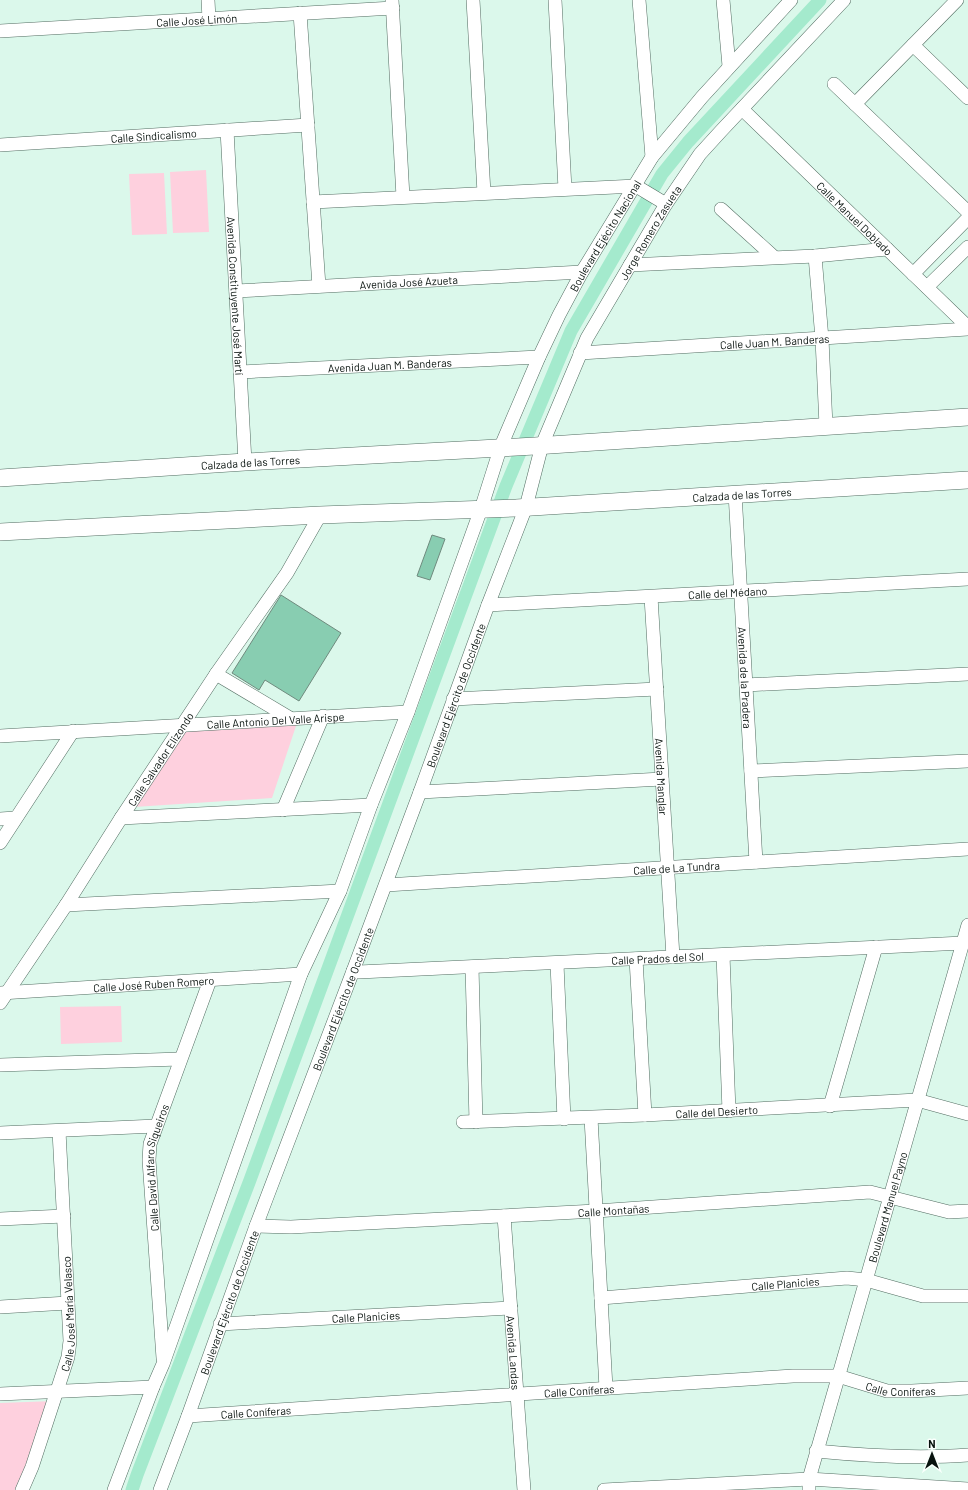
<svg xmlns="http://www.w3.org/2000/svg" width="968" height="1490" font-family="Barlow,sans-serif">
  <rect width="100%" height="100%" fill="#dbf8eb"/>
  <path fill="#fed0de" d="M206 170 209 232 173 233 170 172Z
    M164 173 167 234 132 235 129 174Z
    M297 723 272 798 134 807 183 731Z
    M121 1006 122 1042 61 1044 60 1007Z
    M54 1401 17 1490H0V1403Z"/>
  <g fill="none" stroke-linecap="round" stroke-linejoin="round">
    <path stroke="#a4eacd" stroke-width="13" d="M132 1490 137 1475 250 1180 506 486 571 331 662 174 688 142 820 0"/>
  </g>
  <path fill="#88cdb1" stroke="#6f8a7e" d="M432 535 445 539 430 580 417 576Z
    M281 595 341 633 299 701 265 680 259 690 232 673Z"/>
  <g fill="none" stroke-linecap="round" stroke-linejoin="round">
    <g stroke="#536d62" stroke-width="14">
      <g id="minor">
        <path d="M208 0 209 19"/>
        <path d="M392 0 403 197"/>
        <path d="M473 0 484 193"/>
        <path d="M555 0 565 189"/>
        <path d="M639 0 652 157"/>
        <path d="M723 0 729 66"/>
        <path d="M300 13 319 286"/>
        <path id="s1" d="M0 31 393 8"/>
        <path d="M913 45 968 98"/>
        <path d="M834 84 968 212"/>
        <path d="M855 104 957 0"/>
        <path id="s2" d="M742 109 968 327"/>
        <path id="s3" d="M227 130 245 462"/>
        <path id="s4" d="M0 145 308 125"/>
        <path d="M313 202 636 186 666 204"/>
        <path d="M721 209 774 257"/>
        <path d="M815 256 822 339 826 426"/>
        <path d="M630 265 815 256 887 249"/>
        <path d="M913 274 968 218"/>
        <path d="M927 287 968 247"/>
        <path id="s5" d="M236 291 582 272"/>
        <path id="s6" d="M580 353 968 329"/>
        <path id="s7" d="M240 372 539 357"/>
        <path id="s8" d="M735 493 756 862"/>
        <path id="s9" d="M651 597 673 957"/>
        <path id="s10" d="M488 605 968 579"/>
        <path d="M216 674 290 718"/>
        <path d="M746 685 968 674"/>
        <path d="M453 699 657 689"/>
        <path id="s11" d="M0 736 408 712"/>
        <path d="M751 771 968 761"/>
        <path d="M420 792 662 779"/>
        <path d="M283 810 323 716"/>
        <path d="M121 818 371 805"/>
        <path d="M0 819 15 818"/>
        <path d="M0 843 73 731"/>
        <path id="s12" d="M386 885 968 849"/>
        <path d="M66 905 340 891"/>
        <path d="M723 955 729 1111"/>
        <path d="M636 959 645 1115"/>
        <path d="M557 964 564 1119"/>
        <path d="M472 967 476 1122"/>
        <path id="s13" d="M353 971 359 972 963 943"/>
        <path id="s14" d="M1 993 301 974"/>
        <path id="s15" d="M0 1003 66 905 121 818 216 674 287 573 320 515"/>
        <path d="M0 1065 180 1059"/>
        <path d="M830 1106 876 947"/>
        <path d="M591 1118 606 1388"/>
        <path id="s16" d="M463 1122 645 1115 917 1100 968 1114"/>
        <path d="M0 1133 156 1126"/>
        <path id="s17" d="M504 1216 524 1490"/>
        <path d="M0 1219 64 1216"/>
        <path id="s18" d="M256 1226 291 1227 596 1211 870 1192 949 1212 968 1211"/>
        <path id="s19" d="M601 1298 847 1278 866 1280 923 1296H968"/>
        <path d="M0 1307 68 1303"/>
        <path id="s20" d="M220 1324 511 1308"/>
        <path id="s21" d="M163 1358 149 1160 150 1144 210 980"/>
        <path d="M0 1394 153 1387"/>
        <path id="s22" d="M188 1416 793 1376H838L887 1391H912L968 1388"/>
        <path d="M816 1451C867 1456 917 1459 968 1455"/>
        <path id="s23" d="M22 1490 32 1467 68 1357 70 1341 59 1131"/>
        <path id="s24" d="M114 1490 153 1387 163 1364 301 974 340 891 371 805 408 712 481 509 501 446 539 357 559 315 582 272 652 157 702 97 791 0"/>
        <path id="s25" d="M160 1490 188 1416 256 1226 353 971 420 792 488 605 526 507 542 445 587 338 666 204 700 154 721 131 844 0"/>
        <path d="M604 1490 809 1479 968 1489"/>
        <path id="s26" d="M809 1490V1479L968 925"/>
      </g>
    </g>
    <g stroke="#536d62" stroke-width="18">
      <g id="major">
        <path id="s27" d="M0 478 245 462 535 446 968 417"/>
        <path id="s28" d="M0 532 320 515 516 508 968 480"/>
      </g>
    </g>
    <use href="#minor" stroke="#fff" stroke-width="13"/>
    <use href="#major" stroke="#fff" stroke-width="17"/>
  </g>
  <g text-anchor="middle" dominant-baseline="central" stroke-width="3" stroke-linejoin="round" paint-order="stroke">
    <g font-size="11" fill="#08120e" stroke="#f9fffc">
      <text stroke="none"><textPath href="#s1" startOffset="197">Calle José Limón</textPath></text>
      <text stroke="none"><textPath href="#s4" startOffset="154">Calle Sindicalismo</textPath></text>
      <text stroke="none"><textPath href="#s2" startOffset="157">Calle Manuel Doblado</textPath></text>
      <text stroke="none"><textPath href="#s25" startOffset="1352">Jorge Romero Zasueta</textPath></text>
      <text stroke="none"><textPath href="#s24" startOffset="1349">Boulevard Ejécito Nacional</textPath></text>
      <text stroke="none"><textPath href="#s5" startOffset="173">Avenida José Azueta</textPath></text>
      <text stroke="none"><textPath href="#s3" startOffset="166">Avenida Constituyente José Martí</textPath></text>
      <text stroke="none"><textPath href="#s6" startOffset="195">Calle Juan M. Banderas</textPath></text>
      <text stroke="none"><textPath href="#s7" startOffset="150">Avenida Juan M. Banderas</textPath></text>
      <text stroke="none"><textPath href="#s27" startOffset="251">Calzada de las Torres</textPath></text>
      <text stroke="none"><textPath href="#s28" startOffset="743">Calzada de las Torres</textPath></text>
      <text stroke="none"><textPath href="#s10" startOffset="240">Calle del Médano</textPath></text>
      <text stroke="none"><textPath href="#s8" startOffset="185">Avenida de la Pradera</textPath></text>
      <text stroke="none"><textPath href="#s25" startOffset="848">Boulevard Ejército de Occidente</textPath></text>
      <text stroke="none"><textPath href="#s11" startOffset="276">Calle Antonio Del Valle Arispe</textPath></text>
      <text stroke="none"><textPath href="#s15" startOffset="292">Calle Salvador Elizondo</textPath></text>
      <text stroke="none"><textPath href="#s9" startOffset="180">Avenida Manglar</textPath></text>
      <text stroke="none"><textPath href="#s12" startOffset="291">Calle de La Tundra</textPath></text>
      <text stroke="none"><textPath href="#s13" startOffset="305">Calle Prados del Sol</textPath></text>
      <text stroke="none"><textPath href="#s14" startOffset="153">Calle José Ruben Romero</textPath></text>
      <text stroke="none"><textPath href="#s25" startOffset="524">Boulevard Ejército de Occidente</textPath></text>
      <text stroke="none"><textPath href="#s16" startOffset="254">Calle del Desierto</textPath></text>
      <text stroke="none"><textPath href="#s21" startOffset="192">Calle David Alfaro Siqueiros</textPath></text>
      <text stroke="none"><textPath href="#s26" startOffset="294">Boulevard Manuel Payno</textPath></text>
      <text stroke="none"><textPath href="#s18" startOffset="358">Calle Montañas</textPath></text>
      <text stroke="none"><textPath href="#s19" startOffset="185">Calle Planicies</textPath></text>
      <text stroke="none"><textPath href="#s25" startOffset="200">Boulevard Ejército de Occidente</textPath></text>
      <text stroke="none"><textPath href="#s23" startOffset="184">Calle José María Velasco</textPath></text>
      <text stroke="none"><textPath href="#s20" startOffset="146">Calle Planicies</textPath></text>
      <text stroke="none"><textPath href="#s17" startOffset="137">Avenida Landas</textPath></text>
      <text stroke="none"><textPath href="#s22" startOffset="716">Calle Coníferas</textPath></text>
      <text stroke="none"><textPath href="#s22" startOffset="392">Calle Coníferas</textPath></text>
      <text stroke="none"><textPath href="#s22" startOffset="68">Calle Coníferas</textPath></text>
    </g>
  </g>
  <g transform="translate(932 1454)" stroke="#f9fffc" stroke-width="3" paint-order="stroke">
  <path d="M0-3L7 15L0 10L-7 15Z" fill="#08120e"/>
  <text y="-6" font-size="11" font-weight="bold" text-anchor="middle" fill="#08120e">N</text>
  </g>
</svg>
